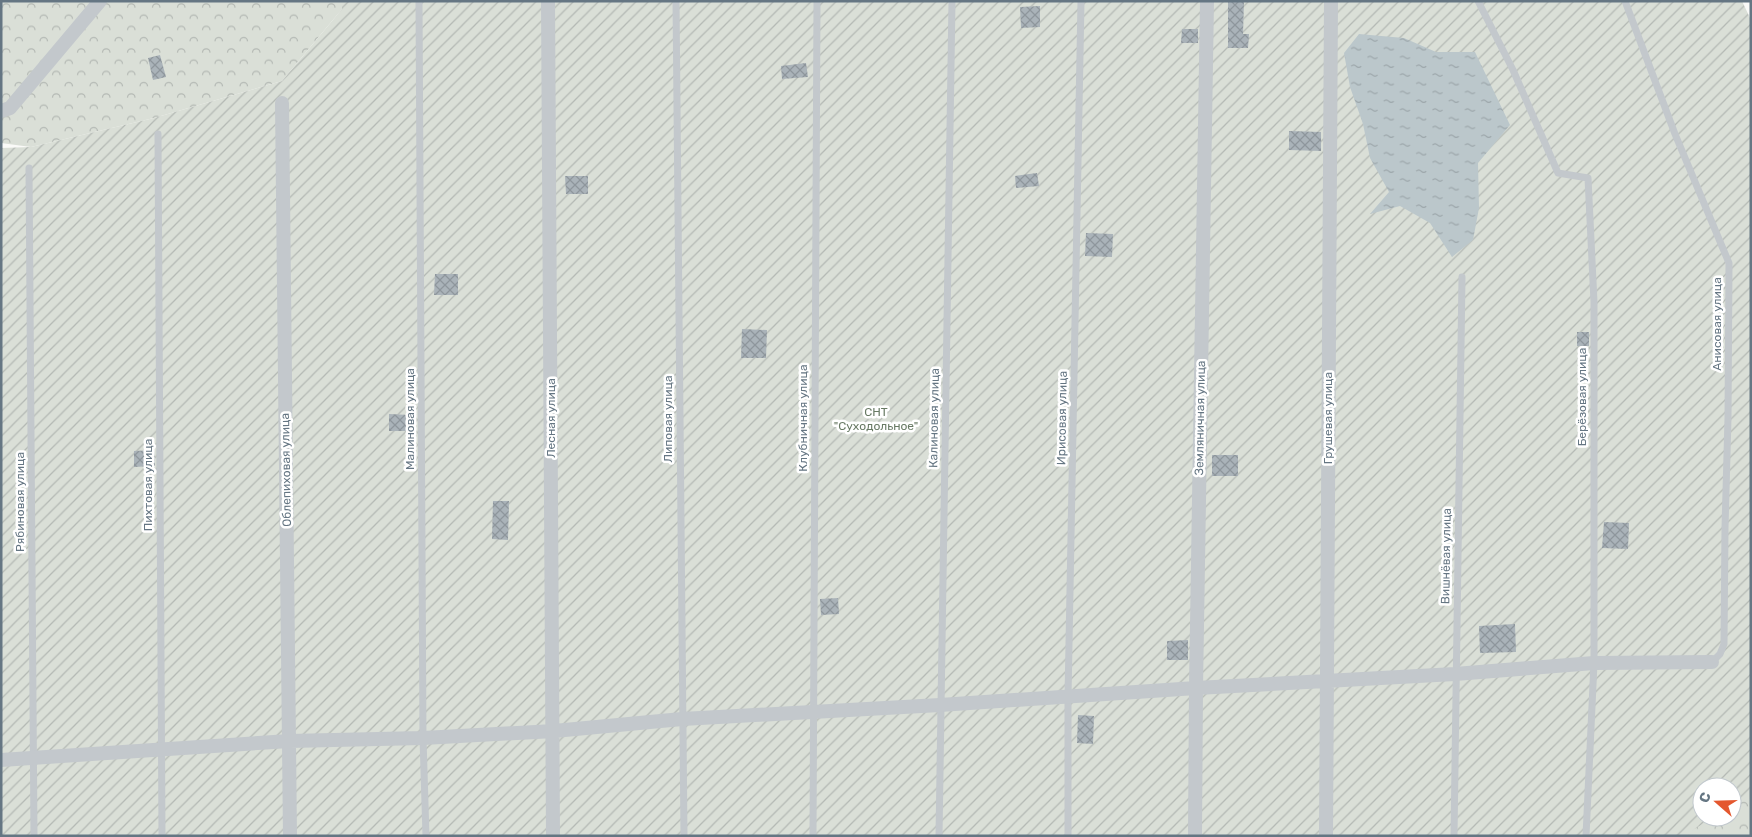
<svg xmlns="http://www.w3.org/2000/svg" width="1752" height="837" font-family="Rubik,sans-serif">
  <defs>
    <pattern id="forest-crowns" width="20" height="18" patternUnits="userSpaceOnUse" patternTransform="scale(1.25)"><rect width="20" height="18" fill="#dadfd7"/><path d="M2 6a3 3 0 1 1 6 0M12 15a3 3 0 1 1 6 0" fill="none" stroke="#b4b9b4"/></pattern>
    <pattern id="garden-furrows" width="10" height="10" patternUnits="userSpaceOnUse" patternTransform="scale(1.25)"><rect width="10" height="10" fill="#dadfd7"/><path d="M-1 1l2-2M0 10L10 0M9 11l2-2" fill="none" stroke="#b4b9b4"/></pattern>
    <pattern id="water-ripples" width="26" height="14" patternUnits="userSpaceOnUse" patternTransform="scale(1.25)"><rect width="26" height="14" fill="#bbc7cb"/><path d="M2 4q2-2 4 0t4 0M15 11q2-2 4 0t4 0" fill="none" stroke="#9ca6aa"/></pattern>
    <pattern id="building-cross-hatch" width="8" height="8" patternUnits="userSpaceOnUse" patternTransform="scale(1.25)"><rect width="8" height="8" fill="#aab3b9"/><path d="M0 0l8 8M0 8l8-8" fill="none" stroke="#8e969c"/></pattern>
  </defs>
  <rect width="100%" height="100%" fill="#fafaf8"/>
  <path fill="url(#forest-crowns)" d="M1 1H342V9L282 81 154 118 31 147 1 143Z
    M1751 745V836H1680L1702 817H1732V787Z"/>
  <path fill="url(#garden-furrows)" d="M342 1H1742L1751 20V795L1732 806V787H1702V817H1714L1688 833 1690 836H1V148L31 147 154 118 282 81 342 9Z"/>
  <path fill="url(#water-ripples)" d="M1359 34 1404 38 1436 52H1475L1510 125 1478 163 1479 208 1473 240 1452 257 1430 223 1400 206 1370 214 1389 192 1370 158 1363 124 1350 87 1344 53Z"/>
  <path fill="url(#building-cross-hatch)" d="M1228 1H1244L1243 34H1249L1248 48H1228Z
    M1040 6V27L1021 28 1020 7Z
    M1182 29H1198V43H1181Z
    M160 55 166 77 153 80 148 58Z
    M806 63 808 77 782 79 781 66Z
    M1289 131 1321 132V151L1289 150Z
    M1037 173 1039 186 1016 188 1015 176Z
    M565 176H588V194H566Z
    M1086 233 1113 234 1112 257 1085 256Z
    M435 274H458V295H434Z
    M742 329 767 330 766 358H741Z
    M1577 332H1589V346H1577Z
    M389 414 410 415 409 431H389Z
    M154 450 155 466 134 467V451Z
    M1212 455H1238V476H1212Z
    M493 501H509L508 540 492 539Z
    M1604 522 1629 523 1628 549 1602 548Z
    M838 598 839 614 821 615 820 599Z
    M1515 624 1516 652 1480 653 1479 626Z
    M1188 640V660H1167V641Z
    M1078 715 1094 716 1093 744 1077 743Z"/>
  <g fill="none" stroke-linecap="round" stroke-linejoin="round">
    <path stroke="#c3c8cc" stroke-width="7" d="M419 1 423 738 426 836
      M676 1 684 836
      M1478 1 1513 70 1558 173 1588 178 1594 302V663L1586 836
      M1625 1 1675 134 1729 263 1728 418 1725 528 1724 644 1720 654 1712 662
      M158 134 162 836
      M29 168 34 836
      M813 836 817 1
      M939 836 952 1
      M1068 836V697L1081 1
      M1454 836 1462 277"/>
    <path stroke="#c3c8cc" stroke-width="14" d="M548 1 553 836
      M282 103 290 836
      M1 111 10 108 100 1
      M1 760 289 741 423 738 554 731 682 719 940 705 1196 688 1455 674 1594 663 1712 662
      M1195 836 1196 688 1207 1
      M1326 836 1331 1"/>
  </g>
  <g text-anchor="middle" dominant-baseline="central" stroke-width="5" stroke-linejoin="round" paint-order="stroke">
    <g font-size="12" fill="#657683" stroke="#fff">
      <text transform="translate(1717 324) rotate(-90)">Анисовая улица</text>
      <text transform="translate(1582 397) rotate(-90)">Берёзовая улица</text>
      <text transform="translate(551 418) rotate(-90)">Лесная улица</text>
      <text transform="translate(803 418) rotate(-90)">Клубничная улица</text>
      <text transform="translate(934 418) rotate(-89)">Калиновая улица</text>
      <text transform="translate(1062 418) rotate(-89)">Ирисовая улица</text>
      <text transform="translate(1200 418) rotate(-89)">Земляничная улица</text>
      <text transform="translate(1328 418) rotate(-90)">Грушевая улица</text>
      <text transform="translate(410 419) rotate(-90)">Малиновая улица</text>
      <text transform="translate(668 419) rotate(-90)">Липовая улица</text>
      <text transform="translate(286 470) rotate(-91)">Облепиховая улица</text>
      <text transform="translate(148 485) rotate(-90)">Пихтовая улица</text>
      <text transform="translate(20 502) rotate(-90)">Рябиновая улица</text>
      <text transform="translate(1446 556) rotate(-89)">Вишнёвая улица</text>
    </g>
    <g font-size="12" fill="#687a64" stroke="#fff">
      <text x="876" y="412">СНТ<tspan x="876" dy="14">"Суходольное"</tspan></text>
    </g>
  </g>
  <rect width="1752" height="837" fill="none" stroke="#657683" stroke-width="5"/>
  <g transform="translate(1717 802) rotate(290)"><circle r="24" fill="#ffffff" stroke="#c1c8cd"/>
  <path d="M0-4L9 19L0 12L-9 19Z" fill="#e4572e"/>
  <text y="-8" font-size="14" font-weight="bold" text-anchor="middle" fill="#657683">С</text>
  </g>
</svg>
